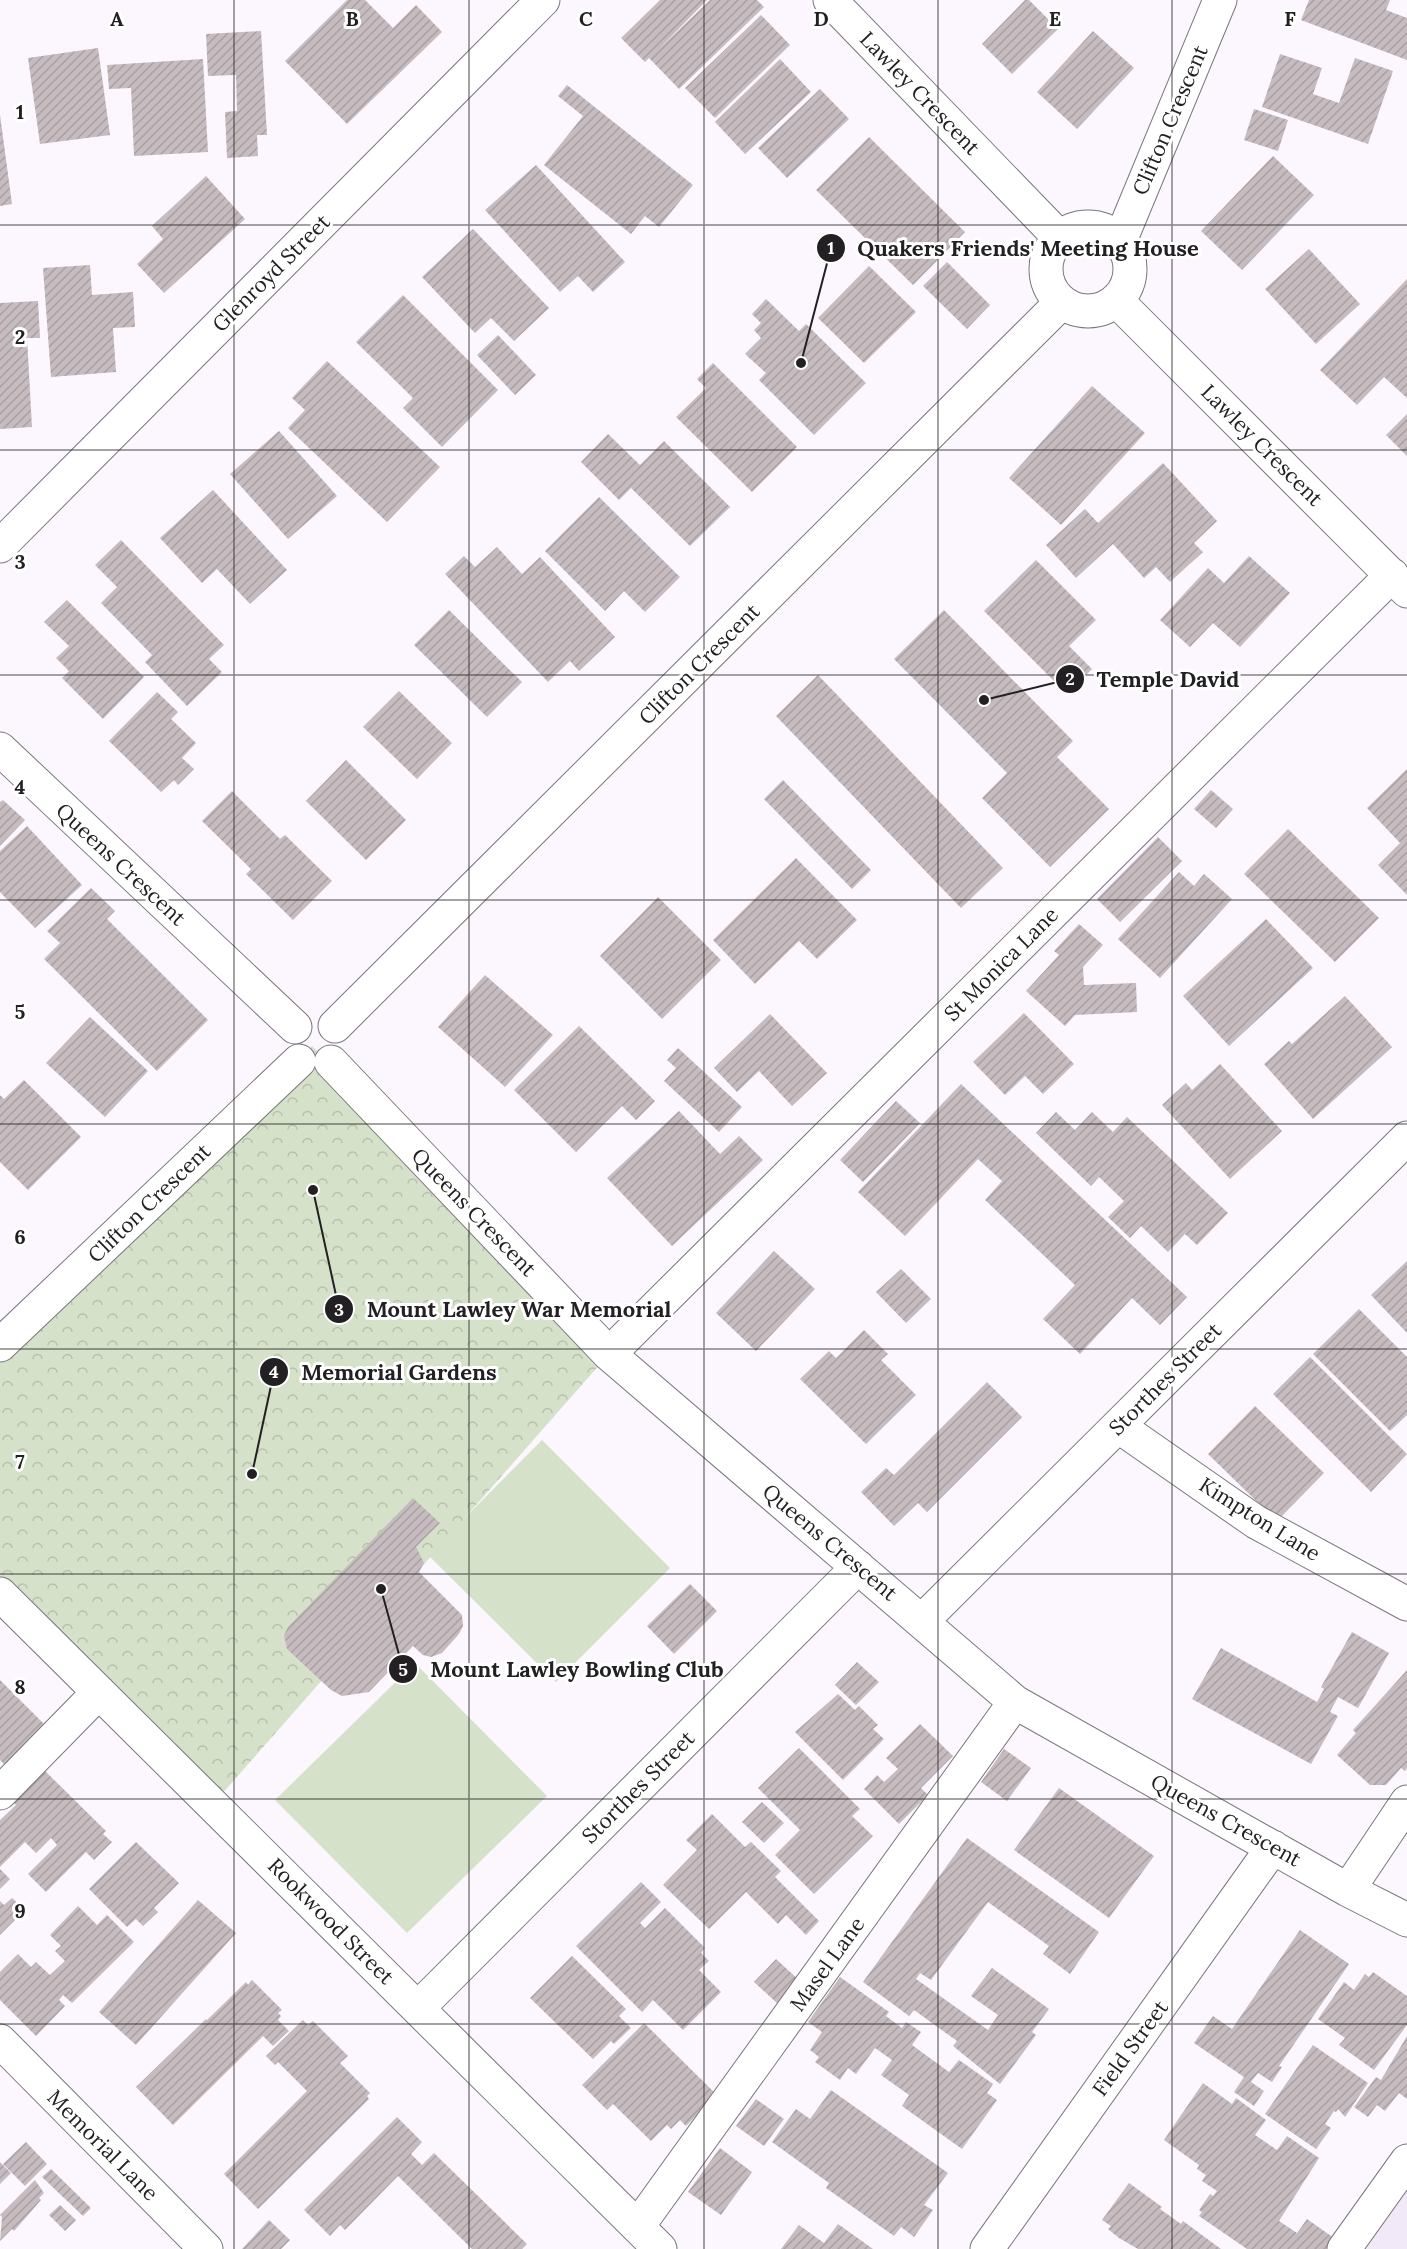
<svg xmlns="http://www.w3.org/2000/svg" width="1407" height="2249" font-family="Lora,serif">
  <defs>
    <pattern id="park-crowns" width="20" height="18" patternUnits="userSpaceOnUse" patternTransform="scale(1.5)"><rect width="20" height="18" fill="#d5e1c8"/><path d="M2 6a3 3 0 1 1 6 0M12 15a3 3 0 1 1 6 0" fill="none" stroke="#b7c1ac"/></pattern>
    <pattern id="building-hatch" width="6" height="6" patternUnits="userSpaceOnUse" patternTransform="scale(1.5)"><rect width="6" height="6" fill="#c6bbbf"/><path d="M-1 1l2-2M0 6l6-6M5 7l2-2" fill="none" stroke="#aaa0a4"/></pattern>
  </defs>
  <rect width="100%" height="100%" fill="#fcf7ff"/>
  <path fill="#f1e8f8" d="M1407 2143V2249H1330Z"/>
  <path fill="#d5e1c8" d="M542 1440 670 1568 556 1682 428 1555Z
    M415 1663 547 1796 407 1933 275 1800Z"/>
  <path fill="url(#park-crowns)" d="M312 1046 609 1354 213 1804 0 1594V1344Z"/>
  <path fill="url(#building-hatch)" d="M347 0H365L393 28 416 5 442 32 347 124 285 61Z
    M660 0H707L660 48 710 0H757L764 7 679 89 649 58 645 62 621 38Z
    M1025 0H1029L1058 29 1012 74 982 44Z
    M1309 0H1390L1386 10 1407 18V60L1301 20Z
    M761 15 790 45 715 118 685 88Z
    M261 31 267 135H257L258 156 227 158 225 112 237 111 236 75 208 76 206 34Z
    M1093 31 1134 68 1077 129 1037 92Z
    M98 48 110 135 40 144 28 58Z
    M1280 54 1322 68 1313 94 1339 103 1355 58 1393 71 1368 144 1262 107Z
    M203 59 208 152 134 156 131 88 109 89 107 65Z
    M780 59 811 92 745 154 715 122Z
    M567 85 693 185 659 227 645 216 631 234 544 165 583 116 558 96Z
    M820 89 849 119 787 178 758 148Z
    M1254 109 1288 120 1278 151 1244 140Z
    M0 115 12 204 0 206Z
    M869 137 965 232 913 285 816 190Z
    M1273 156 1314 195 1242 270 1201 231Z
    M536 165 625 262 593 292 578 276 560 292 485 210Z
    M206 176 245 219 164 293 137 264 163 239 152 226Z
    M473 229 549 308 514 341 491 318 475 333 422 277Z
    M1309 249 1360 304 1316 344 1265 289Z
    M947 262 990 305 967 329 923 286Z
    M90 265 92 295 133 292 135 327 113 328 116 372 51 377 43 268Z
    M869 266 916 312 864 363 818 318Z
    M1407 279V398L1384 377 1357 405 1320 370Z
    M403 295 498 390 442 447 403 408 413 398 356 342Z
    M766 299 799 331 806 324 866 383 814 435 759 380 766 373 745 354 761 338 754 330 761 323 752 314Z
    M38 301 40 338H27L32 427 0 429V303Z
    M498 335 536 375 515 395 477 355Z
    M327 361 440 467 387 522 288 428 305 410 292 398Z
    M713 363 797 447 752 492 676 417 706 388 697 379Z
    M1092 386 1145 433 1061 525 1009 478Z
    M1407 414V456L1386 435Z
    M279 431 337 496 288 539 230 474Z
    M608 434 640 465 664 441 730 507 690 546 631 488 619 500 581 462Z
    M1163 463 1217 521 1194 543 1203 552 1170 582 1156 567 1144 578 1113 544 1076 578 1046 545 1085 509 1098 523Z
    M213 490 287 570 250 604 217 569 202 583 160 538Z
    M599 497 680 577 645 612 624 591 605 611 545 551Z
    M121 540 224 645 209 659 222 672 187 706 145 662 152 655 101 603 117 587 95 565Z
    M497 547 522 574 540 557 615 637 579 671 570 661 548 682 445 574 464 556 475 567Z
    M1249 556 1290 593 1240 647 1213 623 1190 647 1160 620 1208 568 1224 583Z
    M1036 560 1096 620 1069 646 1092 669 1067 694 984 611Z
    M67 600 144 677 103 719 62 678 69 671 56 658 69 646 44 622Z
    M449 610 522 682 487 717 414 645Z
    M944 610 1073 741 1057 757 1109 809 1050 867 982 798 1007 773 894 659Z
    M818 675 1003 868 961 908 776 716Z
    M399 691 452 743 417 779 363 727Z
    M157 692 178 712 171 719 196 743 182 758 194 769 178 785 174 780 161 792 109 741Z
    M346 760 406 820 366 860 306 801Z
    M1407 769V895L1378 865 1400 843 1367 808Z
    M783 780 871 870 852 889 764 799Z
    M1211 790 1233 809 1216 828 1194 809Z
    M232 791 280 839 285 835 332 881 293 920 246 874 251 869 202 821Z
    M3 800 25 820 0 846V802Z
    M27 826 82 885 35 928 0 892V851Z
    M1288 829 1379 918 1335 962 1244 874Z
    M1158 837 1182 861 1120 922 1097 899Z
    M796 858 857 920 817 959 799 941 755 984 713 940Z
    M1179 872 1194 886 1204 874 1232 899 1160 978 1118 939Z
    M91 888 115 911 107 919 208 1020 157 1071 44 959 60 943 47 931Z
    M658 897 721 960 662 1019 600 956Z
    M1266 919 1313 968 1229 1046 1183 996Z
    M1079 924 1103 945 1083 967 1084 985 1136 983 1137 1012 1075 1015 1065 1026 1026 991 1059 955 1054 951Z
    M485 975 553 1035 505 1087 438 1027Z
    M1345 996 1392 1047 1313 1119 1264 1064 1289 1041 1292 1044Z
    M1024 1013 1074 1064 1043 1094 1025 1076 1005 1095 973 1062Z
    M770 1014 827 1073 792 1106 759 1071 737 1092 714 1068Z
    M90 1017 148 1071 105 1117 46 1063Z
    M579 1026 655 1101 636 1120 622 1106 576 1152 514 1090Z
    M678 1048 742 1107 719 1132 664 1081 676 1068 667 1060Z
    M1220 1064 1282 1131 1230 1179 1162 1105 1186 1083 1192 1090Z
    M24 1080 81 1137 28 1190 0 1162V1095L4 1099Z
    M961 1084 1187 1297 1160 1325 1132 1298 1080 1354 1043 1319 1075 1285 985 1200 1002 1181 978 1159 905 1236 858 1192Z
    M896 1101 920 1123 863 1182 840 1160Z
    M679 1111 720 1154 739 1136 763 1160 672 1246 607 1178Z
    M1056 1112 1075 1130 1092 1112 1113 1132 1127 1117 1228 1213 1197 1245 1185 1234 1168 1252 1141 1226 1130 1238 1108 1217 1124 1201 1099 1177 1091 1186 1036 1133Z
    M774 1251 815 1289 756 1351 716 1313Z
    M1407 1261V1333L1371 1295Z
    M901 1269 931 1299 906 1323 876 1292Z
    M1359 1309 1407 1357V1415L1390 1431 1313 1354Z
    M864 1330 888 1354 881 1360 916 1395 866 1444 800 1379 829 1351 836 1358Z
    M1310 1357 1407 1454 1371 1492 1273 1394Z
    M987 1382 1022 1417 927 1512 918 1503 894 1526 861 1492 886 1468 894 1475Z
    M1255 1406 1324 1473 1277 1521 1208 1454Z
    M413 1498 440 1523 416 1547 424 1563 419 1572 462 1615 463 1626 459 1634 442 1653 431 1657 423 1655 413 1646 369 1692 342 1696 331 1690 287 1649 284 1635 288 1627Z
    M690 1584 717 1611 674 1654 647 1626Z
    M1352 1632 1389 1653 1358 1708 1338 1697 1330 1712 1338 1716 1311 1764 1192 1699 1221 1648 1317 1702 1324 1689 1321 1687Z
    M857 1662 879 1682 856 1705 835 1685Z
    M1407 1670V1768L1405 1771 1401 1768 1386 1785H1370L1337 1755 1356 1733 1353 1730Z
    M0 1680 51 1731 11 1771 0 1760Z
    M838 1694 855 1710 859 1706 878 1725 873 1729 884 1739 843 1780 795 1732Z
    M920 1724 953 1756 921 1788 928 1795 899 1824 864 1789 877 1775 884 1782 898 1769 886 1758Z
    M799 1748 860 1809 852 1816 873 1836 814 1894 775 1855 800 1830 758 1788Z
    M1004 1749 1031 1768 1007 1801 981 1782Z
    M44 1770 106 1831 103 1834 112 1842 94 1860 86 1852 46 1892 28 1874 57 1845 51 1838 36 1853 25 1842 0 1867V1820L16 1805 12 1801Z
    M1059 1788 1154 1856 1109 1918 1014 1850Z
    M762 1802 784 1823 764 1843 742 1822Z
    M712 1814 745 1847 751 1842 781 1871 775 1877 819 1921 806 1935 786 1915 778 1924 746 1892 709 1929 663 1885 697 1850 686 1840Z
    M967 1838 1099 1932 1070 1974 1043 1954 1049 1946 988 1902 931 1980 920 1973 916 1979 988 2030 998 2015 971 1996 992 1968 1049 2009 1032 2032 1036 2035 1000 2084 953 2046 957 2041 914 2010 909 2016 863 1982Z
    M136 1842 179 1883 154 1908 158 1912 143 1926 136 1919 127 1927 89 1889Z
    M0 1869 10 1879 0 1889Z
    M641 1882 661 1902 640 1923 645 1928 665 1908 705 1948 701 1953 709 1961 699 1970 721 1992 683 2030 653 2000 642 2012 576 1946Z
    M12 1898 25 1910 0 1935V1901L4 1905Z
    M198 1900 236 1933 136 2045 99 2012Z
    M78 1906 97 1925 107 1915 134 1942 72 2003 63 1995 59 2000 65 2006 36 2036 0 2000V1972L18 1954 31 1967 36 1962 50 1975 65 1961 55 1951 61 1946 50 1935Z
    M1300 1930 1349 1964 1279 2066 1282 2067 1272 2082 1258 2073 1251 2082 1264 2091 1254 2106 1234 2092 1244 2077 1194 2043 1213 2016 1232 2029Z
    M572 1956 626 2009 619 2016 631 2028 614 2044 611 2041 593 2059 530 1998Z
    M776 1959 800 1981 779 2005 754 1982Z
    M1373 1972 1407 1996V2025L1374 2070 1339 2045 1345 2038 1318 2019 1344 1982 1354 1990 1365 1974 1369 1977Z
    M840 1977 889 2012 886 2016 902 2028 906 2022 921 2032 912 2045 949 2072 959 2060 993 2084 987 2093 997 2100 962 2149 902 2106 909 2095 881 2075 892 2060 875 2048 856 2074 848 2068 840 2080 815 2062 819 2057 810 2050 822 2032 808 2022Z
    M252 1980 282 2010 278 2013 281 2016 278 2020 289 2031 273 2046 263 2036 173 2125 136 2087 206 2019 207 2020 246 1982 248 1985Z
    M303 2020 308 2025 313 2021 348 2056 340 2063 370 2093 367 2096 369 2099 258 2209 224 2174 307 2091 278 2062 275 2065 266 2056Z
    M644 2023 717 2095 686 2126 680 2120 671 2129 667 2125 651 2141 613 2104 607 2110 582 2085Z
    M1407 2036V2099L1399 2093 1385 2111 1377 2105 1368 2117 1354 2107 1376 2077 1381 2080Z
    M1313 2045 1368 2083 1345 2117 1338 2109 1336 2112 1334 2111 1325 2124 1331 2128 1316 2149 1265 2114Z
    M1203 2083 1232 2104 1236 2098 1266 2120 1255 2135 1277 2150 1287 2136 1319 2158 1279 2221 1297 2233 1307 2219 1334 2238 1326 2249H1247L1199 2216 1202 2212 1199 2210 1210 2194 1213 2196 1217 2191 1202 2181 1206 2175 1197 2169 1199 2165 1164 2140Z
    M831 2090 948 2173 924 2205 933 2210 914 2237 901 2227 894 2236 826 2188 829 2183 772 2142 796 2109 810 2119Z
    M756 2099 784 2119 764 2146 736 2126Z
    M397 2117 422 2142 411 2154 422 2165 434 2153 527 2244 522 2249H472L398 2176 345 2230 340 2225 330 2236 304 2210Z
    M26 2142 47 2164 25 2186 3 2164Z
    M720 2148 752 2172 721 2215 688 2192Z
    M0 2162 11 2173 0 2184Z
    M51 2169 91 2208 83 2216 42 2177Z
    M35 2180 44 2193 39 2198 41 2200 14 2231 12 2229 0 2241 2 2217 0 2215Z
    M1129 2183 1162 2207 1160 2209 1181 2224 1183 2221 1221 2249H1138L1119 2238 1108 2229 1111 2226 1102 2220Z
    M60 2205 76 2220 65 2231 49 2215Z
    M269 2220 290 2240 281 2249H242Z
    M838 2224 873 2249H781L799 2225 824 2243Z"/>
  <g fill="none" stroke-linecap="round" stroke-linejoin="round">
    <g stroke="#7a767e" stroke-width="35">
      <path id="minor" d="M830 0 1059 237
        M1046 269a42 42 0 1 1 84 0a42 42 0 1 1-84 0Z
        M1120 241 1220 0
        M1116 300 1407 591
        M0 546 543 0
        M0 749 295 1027
        M335 1026 1062 302
        M331 1062 609 1354 1015 1702 1348 1890 1407 1920
        M0 1345 299 1061
        M609 1354 1392 575
        M1118 1426 1256 1522 1407 1604
        M0 1594 660 2249
        M922 1621 1407 1138
        M0 1793 99 1692
        M1348 1890 1407 1802
        M418 2008 858 1567
        M0 2041 206 2249
        M638 2226 1015 1702
        M987 2249 1273 1847
        M1344 2249 1407 2161"/>
    </g>
    <use href="#minor" stroke="#fff" stroke-width="33"/>
  </g>
  <path fill="none" stroke="#222023" stroke-width="1.5" stroke-opacity="0.55" d="M234 0V2249M469 0V2249M704 0V2249M938 0V2249M1172 0V2249M0 225H1407M0 450H1407M0 675H1407M0 900H1407M0 1124H1407M0 1349H1407M0 1574H1407M0 1799H1407M0 2024H1407"/>
  <g text-anchor="middle" dominant-baseline="central" stroke-width="6" stroke-linejoin="round" paint-order="stroke">
    <g font-size="21" fill="#222023" stroke="#fff">
      <text transform="translate(920 93) rotate(46)">Lawley Crescent</text>
      <text transform="translate(1170 120) rotate(-67)">Clifton Crescent</text>
      <text transform="translate(271 273) rotate(-45)">Glenroyd Street</text>
      <text transform="translate(1262 445) rotate(45)">Lawley Crescent</text>
      <text transform="translate(699 664) rotate(-45)">Clifton Crescent</text>
      <text transform="translate(121 864) rotate(43)">Queens Crescent</text>
      <text transform="translate(1001 964) rotate(-45)">St Monica Lane</text>
      <text transform="translate(149 1203) rotate(-44)">Clifton Crescent</text>
      <text transform="translate(474 1212) rotate(46)">Queens Crescent</text>
      <text transform="translate(1165 1379) rotate(-45)">Storthes Street</text>
      <text transform="translate(1260 1519) rotate(32)">Kimpton Lane</text>
      <text transform="translate(830 1542) rotate(40)">Queens Crescent</text>
      <text transform="translate(638 1787) rotate(-45)">Storthes Street</text>
      <text transform="translate(1226 1820) rotate(29)">Queens Crescent</text>
      <text transform="translate(331 1921) rotate(45)">Rookwood Street</text>
      <text transform="translate(827 1964) rotate(-54)">Masel Lane</text>
      <text transform="translate(1130 2048) rotate(-54)">Field Street</text>
      <text transform="translate(103 2145) rotate(45)">Memorial Lane</text>
    </g>
  </g>
  <g font-size="20" text-anchor="middle" font-weight="bold" fill="#222023" stroke="#fff" stroke-width="6" stroke-linejoin="round" paint-order="stroke">
    <text x="117" y="26">A</text>
    <text x="352" y="26">B</text>
    <text x="586" y="26">C</text>
    <text x="821" y="26">D</text>
    <text x="1055" y="26">E</text>
    <text x="1290" y="26">F</text>
    <text x="20" y="119">1</text>
    <text x="20" y="344">2</text>
    <text x="20" y="569">3</text>
    <text x="20" y="794">4</text>
    <text x="20" y="1019">5</text>
    <text x="20" y="1244">6</text>
    <text x="20" y="1469">7</text>
    <text x="20" y="1694">8</text>
    <text x="20" y="1918">9</text>
  </g>
  <path fill="none" stroke="#222023" stroke-width="2" d="M801 363L831 248M984 700L1070 679M313 1190L339 1309M252 1474L274 1372M381 1589L403 1669"/>
  <g fill="#222023" stroke="#fff" stroke-width="2">
    <circle cx="801" cy="363" r="6"/>
    <circle cx="984" cy="700" r="6"/>
    <circle cx="313" cy="1190" r="6"/>
    <circle cx="252" cy="1474" r="6"/>
    <circle cx="381" cy="1589" r="6"/>
    <circle cx="831" cy="248" r="15"/>
    <circle cx="1070" cy="679" r="15"/>
    <circle cx="339" cy="1309" r="15"/>
    <circle cx="274" cy="1372" r="15"/>
    <circle cx="403" cy="1669" r="15"/>
  </g>
  <g font-size="18" text-anchor="middle" font-weight="bold" fill="#fff">
    <text x="831" y="254">1</text>
    <text x="1070" y="685">2</text>
    <text x="339" y="1316">3</text>
    <text x="274" y="1378">4</text>
    <text x="403" y="1676">5</text>
  </g>
  <g font-size="22" text-anchor="middle" font-weight="bold" fill="#222023" stroke="#fff" stroke-width="6" stroke-linejoin="round" paint-order="stroke">
    <text x="1028" y="256">Quakers Friends' Meeting House</text>
    <text x="1168" y="687">Temple David</text>
    <text x="519" y="1317">Mount Lawley War Memorial</text>
    <text x="399" y="1380">Memorial Gardens</text>
    <text x="577" y="1677">Mount Lawley Bowling Club</text>
  </g>
</svg>
